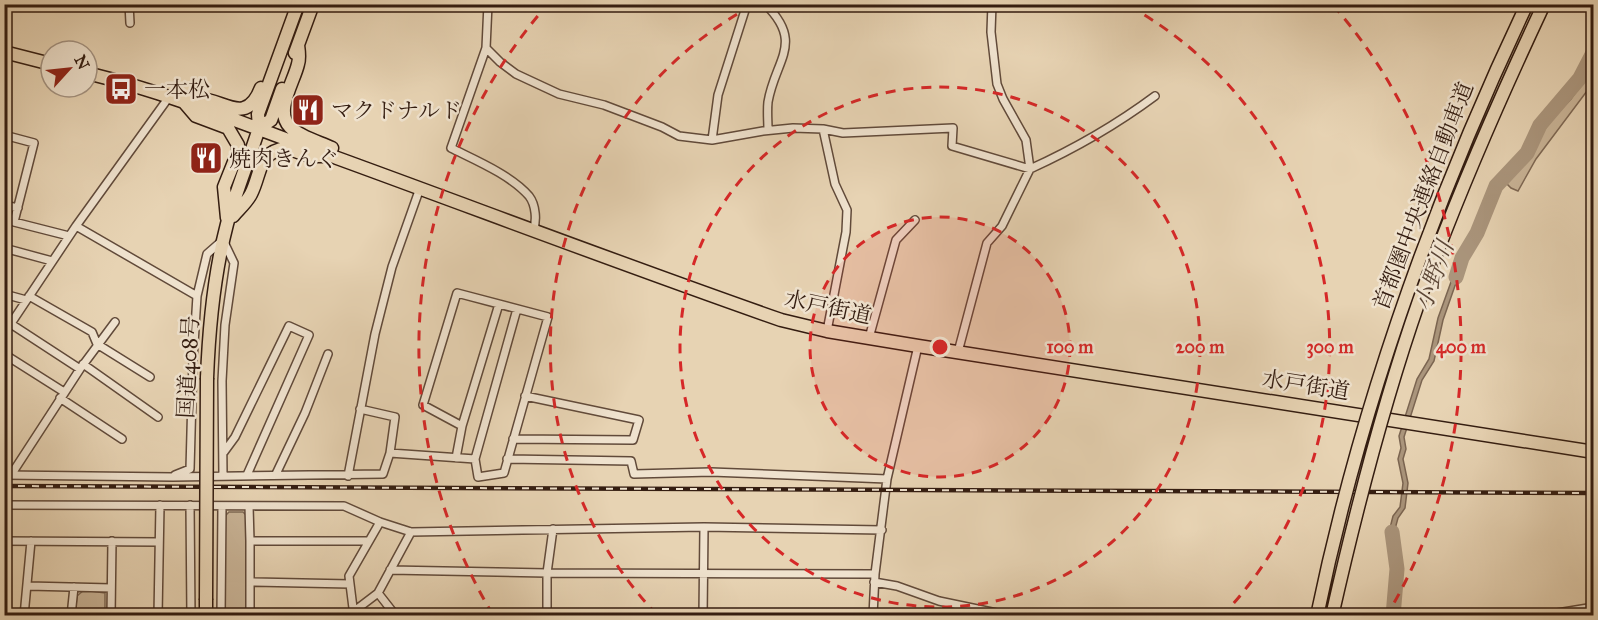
<svg xmlns="http://www.w3.org/2000/svg" width="1598" height="620" font-family="'IM FELL Great Primer','Noto Serif JP',serif">
  <rect width="100%" height="100%" fill="#e7d3b3"/>
  <filter id="stains"><feTurbulence type="fractalNoise" baseFrequency=".00333" numOctaves="4"/><feColorMatrix values="0 0 0 0 .2 0 0 0 0 .09 0 0 0 0 .02 0 0 0 .5 -.17"/></filter>
  <radialGradient id="worn" r=".72"><stop offset=".6" stop-color="#630" stop-opacity="0"/><stop offset="1" stop-color="#630" stop-opacity=".3"/></radialGradient>
  <path fill="#c9b497" stroke="#7e6854" stroke-width="1.5" d="M1593 55V83L1536 159 1518 191 1511 188 1506 183 1532 155 1542 133 1553 118 1571 99 1583 82Z
    M229 512H243L248 517V615H224V517Z
    M84 590 105 593V615L75 616 77 596Z"/>
  <path fill="#aa957c" stroke="#7b6551" stroke-width="1.5" d="M1460 257 1464 260 1443 320 1434 361 1422 380 1404 437 1406 449 1403 459 1408 483 1405 508 1398 518 1395 529 1397 550H1392L1390 528 1393 516 1400 507 1403 483 1398 459 1401 448 1399 436 1417 379 1429 359 1438 318Z"/>
  <g fill="none" stroke-linecap="round" stroke-linejoin="round">
    <path stroke="#aa957c" stroke-width="15" d="M1456 277 1462 258 1477 233 1496 186 1527 153 1540 125 1580 78 1594 51
      M1392 532 1397 569 1393 616"/>
    <g stroke="#614a3a" stroke-width="10">
      <path id="street" d="M129 4 130 23
        M488 4 486 48 451 148C475 160 511 175 529 196 536 205 537 221 533 232
        M765 4C805 43 775 60 768 102 767 111 768 121 768 130
        M486 48 500 62 516 74 559 94 604 105 662 127 679 136 712 140 763 131 793 128 823 129 843 133 953 128 952 146 1030 169C1074 149 1116 125 1155 96
        M823 129 835 184 847 210 846 232 827 331
        M4 135 34 143 14 222 69 236
        M712 140 718 95 747 4
        M4 205 18 208
        M76 226 197 296
        M4 248 52 261
        M4 294 26 300
        M29 296 92 332 97 344 150 377
        M4 322 11 324 80 369 115 322
        M4 334 76 226 169 97
        M869 338 896 240 915 220
        M958 352 987 243 1002 226 1030 169 1026 140 1003 99 997 84 991 32 992 4
        M4 354 64 392
        M83 364 158 417
        M60 398 122 439
        M360 409 395 417 390 453
        M513 439 633 440 639 420 525 396
        M224 452 235 437 289 326 309 335 247 475
        M456 458 462 426 499 304
        M475 459 517 309
        M507 459 631 461 634 474 711 472 887 479
        M276 474 305 413 328 354
        M4 475 173 477 383 474 390 453 475 459 478 477 504 473 548 317 457 293 423 405 462 426
        M11 475 80 369
        M175 475 190 469 193 360 197 296 207 254 223 240 234 263 225 325 222 381 223 476
        M348 476 375 334 392 267 420 188
        M4 505 344 506 380 522 411 532 704 527 882 530
        M190 505 191 616
        M249 506 250 541
        M4 541 159 542
        M390 570 547 573 875 574
        M251 582 350 584
        M874 582 897 586 939 601 1011 616
        M28 586 111 588
        M355 614 353 612 378 593
        M24 616 31 541
        M71 616 74 587
        M111 616 112 541
        M158 616 160 505
        M221 616 222 506
        M250 616V541H369
        M354 616 349 576 380 522
        M396 616 378 593 411 532
        M547 616V573L553 529
        M703 616 704 527
        M873 616 875 574 887 479 918 346
        M1539 616 1594 607"/>
    </g>
    <g stroke="#341d11" stroke-width="15">
      <path id="highway" d="M298 45C299 52 300 58 298 64 294 82 274 111 290 127 300 137 319 142 332 148
        M4 52 51 64
        M295 53 313 4
        M87 73C173 94 254 128 337 158 485 212 632 268 781 320L827 331 918 346 1594 452
        M184 102 196 116 228 128 238 145V152L224 187 227 218
        M185 102C190 101 195 99 200 99 223 99 246 127 261 88
        M259 128 271 120 282 89
        M233 216C239 209 247 202 251 194 262 172 257 152 287 148L309 156H325
        M207 378C209 326 214 274 227 224 236 191 249 160 259 128L258 114 298 4
        M206 616V600"/>
    </g>
    <use href="#street" stroke="#efe2ce" stroke-width="7"/>
    <use href="#highway" stroke="#e7d3b3" stroke-width="12"/>
    <g stroke="#341d11" stroke-width="4.5">
      <path id="rail" d="M4 486 1594 493"/>
    </g>
    <use href="#rail" stroke="#efe2ce" stroke-width="2" stroke-dasharray="7" stroke-linecap="butt"/>
    <g stroke="#341d11" stroke-width="15" stroke-linecap="butt">
      <path id="highway-bridge" d="M206 600 207 378
        M1317 616C1361 403 1434 200 1527 4
        M1332 616C1356 510 1383 404 1419 301 1455 200 1498 102 1544 4"/>
    </g>
    <use href="#highway-bridge" stroke="#e7d3b3" stroke-width="12"/>
  </g>
  <circle cx="940" cy="347" r="130" fill="#d62828" fill-opacity=".12"/>
  <g fill="none" stroke="#d62828" stroke-width="3" stroke-dasharray="10 8">
    <circle cx="940" cy="347" r="130"/>
    <circle cx="940" cy="347" r="260"/>
    <path d="M657 615A390 390 0 0 1 751 6M1129 6A390 390 0 0 1 1223 615"/>
    <path d="M493 615A521 521 0 0 1 547 5M1333 5A521 521 0 0 1 1387 615"/>
  </g>
  <defs>
    <g id="bus-square" transform="scale(1.725)"><rect x="-9" y="-9" width="18" height="18" rx="4" fill="#8f2418" stroke="#efe2ce"/><path d="M-5-6H5V4H4V6H2V4H-2V6H-4V4H-5ZM-3.5-4V0h7V-4ZM-3.5 1.2v1.5H-2V1.2ZM2 1.2v1.5H3.5V1.2Z" fill="#fff"/></g>
    <g id="restaurant-square" transform="scale(1.725)"><rect x="-9" y="-9" width="18" height="18" rx="4" fill="#8f2418" stroke="#efe2ce"/><path d="M-5-6h1v4h1v-4h1v4h1v-4h1v5L-1.5 .5V6h-2V.5L-5-1ZM5-6V6H3V1.5H1.5Q1.5-4 5-6Z" fill="#fff"/></g>
  </defs>
  <g fill-rule="evenodd">
    <use href="#bus-square" x="121" y="89"/>
    <use href="#restaurant-square" x="308" y="110"/>
    <use href="#restaurant-square" x="206" y="158"/>
  </g>
  <g text-anchor="middle" dominant-baseline="central" stroke-width="5" stroke-linejoin="round" paint-order="stroke">
    <g font-size="22" fill="#341d11" stroke="#efe2ce" text-anchor="start">
      <text x="144" y="89">一本松</text>
      <text x="331" y="110">マクドナルド</text>
      <text x="229" y="158">焼肉きんぐ</text>
    </g>
    <g font-size="22" fill="#341d11" stroke="#efe2ce">
      <text transform="translate(1423 196) rotate(-69)">首都圏中央連絡自動車道</text>
      <text transform="translate(828 307) rotate(12)">水戸街道</text>
      <text transform="translate(188 367) rotate(-87)">国道408号</text>
      <text transform="translate(1306 385) rotate(9)">水戸街道</text>
    </g>
    <g font-size="24" font-style="italic" fill="#5d4736" stroke="#efe2ce">
      <text transform="translate(1434 276) rotate(-70)">小野川</text>
    </g>
  </g>
  <circle cx="940" cy="347" r="9" fill="#d62828" stroke="#efe2ce" stroke-width="3"/>
  <g font-size="18" text-anchor="middle" font-weight="bold" fill="#d62828" stroke="#efe2ce" stroke-width="5" stroke-linejoin="round" paint-order="stroke">
    <text x="1070" y="353">100 m</text>
    <text x="1200" y="353">200 m</text>
    <text x="1330" y="353">300 m</text>
    <text x="1461" y="353">400 m</text>
  </g>
  <rect width="1598" height="620" fill="none" stroke="#e7d3b3" stroke-width="24"/>
  <rect x="6" y="6" width="1586" height="608" fill="none" stroke="#341d11" stroke-width="3"/>
  <rect x="12" y="12" width="1574" height="596" fill="none" stroke="#341d11" stroke-width="1.5"/>
  <g transform="translate(69 69) rotate(63)"><circle r="28" fill="#efe2ce" stroke="#a49382" stroke-width="1.5"/>
  <path d="M0-4.5L10 22L0 15L-10 22Z" fill="#8f2418"/>
  <text y="-9" font-size="16" font-weight="bold" text-anchor="middle" fill="#341d11">N</text>
  </g>
  <rect width="100%" height="100%" filter="url(#stains)"/>
  <rect width="100%" height="100%" fill="url(#worn)"/>
</svg>
